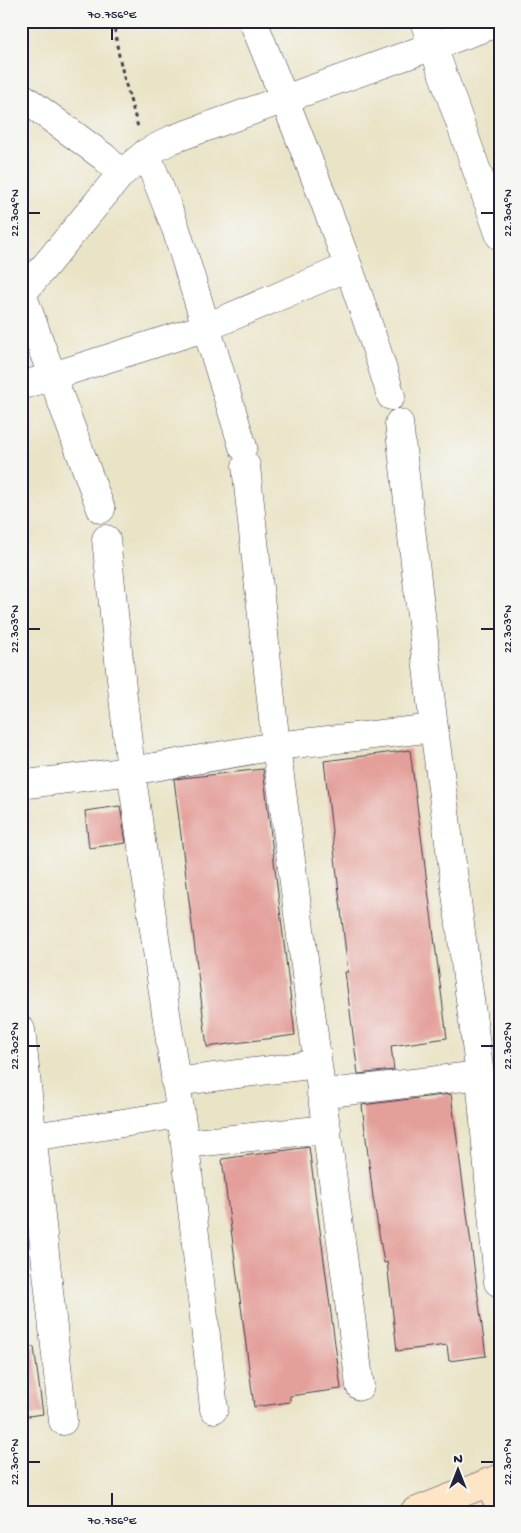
<svg xmlns="http://www.w3.org/2000/svg" width="521" height="1533" font-family="'Gochi Hand',sans-serif">
  <rect width="100%" height="100%" fill="#f6f6f2"/>
  <filter id="ink" filterUnits="userSpaceOnUse"><feTurbulence type="fractalNoise" baseFrequency=".02" numOctaves="2"/><feDisplacementMap in="SourceGraphic" scale="10" xChannelSelector="R" yChannelSelector="G"/><feConvolveMatrix kernelMatrix="1 2 1 2 8 2 1 2 1" color-interpolation-filters="sRGB"/></filter>
  <filter id="wash" filterUnits="userSpaceOnUse"><feTurbulence type="fractalNoise" baseFrequency=".0096" numOctaves="4" result="noise"/><feDisplacementMap in="SourceGraphic" scale="20" xChannelSelector="R" yChannelSelector="G"/><feGaussianBlur stdDeviation="1.12" result="paint"/><feColorMatrix in="noise" values="0 0 0 0 0 0 0 0 0 0 0 0 0 0 0 0 0 1.4 0 .05"/><feComposite in="paint" operator="in"/></filter>
  <g filter="url(#wash)">
    <rect width="100%" height="100%" fill="#eae4c7"/>
    <g id="blocks">
      <path fill="#e49f9a" d="M410 750 447 1038 391 1046 394 1070 358 1074 345 972H348L346 954 324 761Z
        M263 769 295 1035 207 1047 174 779Z
        M120 806 126 843 89 848 85 811Z
        M451 1094 486 1356 449 1361 447 1345 397 1351 387 1262 384 1263 373 1197 362 1105Z
        M309 1147 341 1389 290 1396V1402L254 1407 222 1159Z
        M21 1347H34L43 1414 21 1417Z"/>
    </g>
  </g>
  <g filter="url(#ink)">
    <use href="#blocks" fill-opacity="0" stroke="#403f50" stroke-width="1"/>
    <g fill="none" stroke-linecap="round" stroke-linejoin="round">
      <g stroke="#403f50" stroke-width="29">
        <path id="street" d="M253 21C303 145 353 269 391 396
          M424 21 500 236
          M21 96 104 157 121 174
          M146 153 176 229 243 447
          M21 291 101 509
          M21 295 121 174 146 153 173 139 500 22
          M21 386 207 327 348 267
          M399 423 434 728 480 1075 498 1282 500 1283
          M246 466 276 746 360 1386
          M106 539 131 771 185 1144 214 1409
          M27 784 131 771 276 746 434 728
          M21 1030 63 1421
          M175 1082 317 1064
          M321 1094 480 1075
          M33 1137 180 1114
          M185 1144 327 1129"/>
      </g>
      <g stroke="#403f50" stroke-width="29">
        <path id="secondary" d="M488 1482 500 1507
          M414 1512 500 1478"/>
      </g>
      <path stroke="#403f50" stroke-width="3" stroke-dasharray="4 4" stroke-linecap="butt" d="M114 21C117 58 128 92 138 127"/>
      <use href="#street" stroke="#fff" stroke-width="28"/>
      <use href="#secondary" stroke="#fee5c5" stroke-width="28"/>
    </g>
  </g>
  <path fill="none" stroke="#22223b" stroke-width="2" d="M112 28V40M28 213H40M481 213H494M28 629H40M481 629H494M28 1046H40M481 1046H494M28 1462H40M481 1462H494M112 1493V1506"/>
  <rect width="521" height="1533" fill="none" stroke="#f6f6f2" stroke-width="55"/>
  <g transform="translate(458 1470)" stroke="#f6f6f2" stroke-width="4" paint-order="stroke">
  <path d="M0-4L9 19L0 12L-9 19Z" fill="#22223b"/>
  <text y="-8" font-size="14" font-weight="bold" text-anchor="middle" fill="#22223b">N</text>
  </g>
  <rect x="28" y="28" width="466" height="1478" fill="none" stroke="#22223b" stroke-width="2"/>
  <g font-size="12" text-anchor="middle" fill="#22223b">
    <text x="112" y="18">70.756°E</text>
    <text transform="translate(14 213) rotate(-90)" y="4">22.304°N</text>
    <text transform="translate(507 213) rotate(-90)" y="4">22.304°N</text>
    <text transform="translate(14 629) rotate(-90)" y="4">22.303°N</text>
    <text transform="translate(507 629) rotate(-90)" y="4">22.303°N</text>
    <text transform="translate(14 1046) rotate(-90)" y="4">22.302°N</text>
    <text transform="translate(507 1046) rotate(-90)" y="4">22.302°N</text>
    <text transform="translate(14 1462) rotate(-90)" y="4">22.301°N</text>
    <text transform="translate(507 1462) rotate(-90)" y="4">22.301°N</text>
    <text x="112" y="1524">70.756°E</text>
  </g>
</svg>
